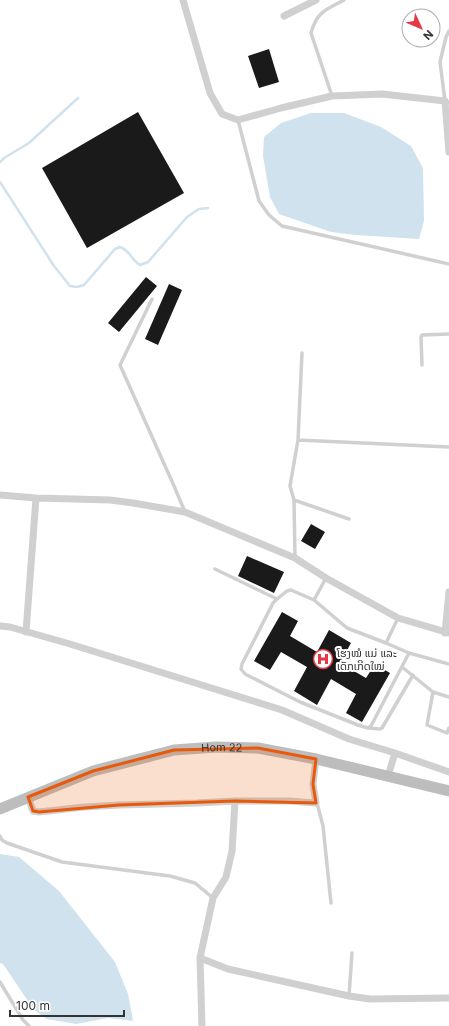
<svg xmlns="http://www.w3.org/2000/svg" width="449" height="1026" font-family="Inter,'Noto Sans Lao',sans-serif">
  <rect width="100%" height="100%" fill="#fff"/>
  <path fill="#cfe2ee" d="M311 113H344L381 127 411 146 423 168 424 221 419 239 356 235 331 232 279 214 270 197 263 156 264 137 281 123Z
    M0 854 19 857 59 891 115 962 128 994 133 1021 108 1018 76 1024 47 1019 34 1010 3 964 0 963Z"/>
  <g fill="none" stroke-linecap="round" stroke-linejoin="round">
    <path stroke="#cfe2ee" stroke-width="2.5" d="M0 162 4 158 29 143 78 98
      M0 182 54 266 70 286 77 287 84 285 115 249 120 247C130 250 131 260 140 265L148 262 187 217 199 209 208 208"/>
  </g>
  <path fill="#1a1a1a" d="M269 49 279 82 259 88 248 56Z
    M138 112 184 193 87 248 42 168Z
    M146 277 157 286 119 332 108 323Z
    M169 284 182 290 158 345 145 339Z
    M311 524 325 532 315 549 301 541Z
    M247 556 284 572 274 593 238 576Z
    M282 612 298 621 290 636 317 652 329 630 351 643 340 663 366 678 375 664 390 673 362 722 346 713 356 694 331 679 317 705 294 691 307 667 281 652 270 670 254 661Z"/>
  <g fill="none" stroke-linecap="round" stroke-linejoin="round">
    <path stroke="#d0d0d0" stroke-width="3.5" d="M449 31 446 37 440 62 445 101 449 102
      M332 96 311 33C317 11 326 10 344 0
      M238 120 259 201 269 215 282 226 449 264
      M152 299 120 365 174 486 185 512
      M422 365 421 337 422 335 449 334
      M298 440 449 447
      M294 500 349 519
      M295 557 294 500 290 486 298 440 302 353
      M215 569 277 599
      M326 578 314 600 347 628 386 643 398 618
      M314 600 291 590 287 591 277 599 273 603 242 664 241 669 245 674 300 702 358 725 368 728 371 726 409 653 386 643
      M409 653 449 664
      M402 667 433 692 427 725 447 733 449 728
      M433 692 449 697
      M369 728 380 729 382 728 413 675
      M317 803 323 826 331 903
      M0 836 2 840 7 843 62 862 170 876 195 883 213 898
      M0 982 23 1020 29 1026
      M349 996 352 953"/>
    <path stroke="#d0d0d0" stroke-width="7" d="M183 0 210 93 222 114 238 120 281 108 332 96 382 94 445 101 449 152
      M284 16 316 0
      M0 495 36 498 110 500 133 503 185 512 295 558 326 578 398 618 449 633
      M0 626 10 627 70 644 282 710 349 739 395 753 449 772
      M26 632 36 498
      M445 633 449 592
      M388 776 395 753
      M28 797 33 811 39 812 84 807 119 805 197 803 235 801H289L316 803 313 784 316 759
      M200 958 228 969 349 996 370 999 449 998
      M202 1026 200 958 213 898 226 877 232 851 235 801"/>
    <path stroke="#bdbdbd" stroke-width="11" id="s1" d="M0 809 93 771 174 750 216 747 258 748 316 759 449 791"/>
  </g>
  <path fill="#e8590c" fill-opacity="0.2" stroke="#e8590c" stroke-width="3" stroke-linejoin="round" d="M258 748 316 759 313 784 316 803 235 801 119 805 39 812 33 811 28 797 93 771 174 750Z"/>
  <defs>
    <g id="hospital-ring" transform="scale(1)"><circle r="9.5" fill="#fff" stroke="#e63946" stroke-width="1.5"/><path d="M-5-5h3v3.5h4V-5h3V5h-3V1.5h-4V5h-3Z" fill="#e63946"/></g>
  </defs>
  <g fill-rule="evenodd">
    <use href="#hospital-ring" x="323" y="659"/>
  </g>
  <g text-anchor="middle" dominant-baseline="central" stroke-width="4" stroke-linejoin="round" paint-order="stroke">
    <g font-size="11" fill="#333" stroke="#fff" text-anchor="start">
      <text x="337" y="653">ໂຮງໝໍ ແມ່ ແລະ<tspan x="337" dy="13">ເດັກເກີດໃໝ່</tspan></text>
    </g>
    <g font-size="11" fill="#333" stroke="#fff">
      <text stroke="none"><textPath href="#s1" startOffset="232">Hom 22</textPath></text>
    </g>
  </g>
  <g transform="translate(421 28) rotate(134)"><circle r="19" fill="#ffffff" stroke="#adadad"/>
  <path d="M0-3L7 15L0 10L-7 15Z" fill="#e63946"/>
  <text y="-6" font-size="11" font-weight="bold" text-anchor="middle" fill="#333333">N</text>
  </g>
  <path d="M10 1010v6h114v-6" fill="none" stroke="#333333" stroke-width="2"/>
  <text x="16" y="1010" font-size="12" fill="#333333" stroke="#ffffff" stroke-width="3" paint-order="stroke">100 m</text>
</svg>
